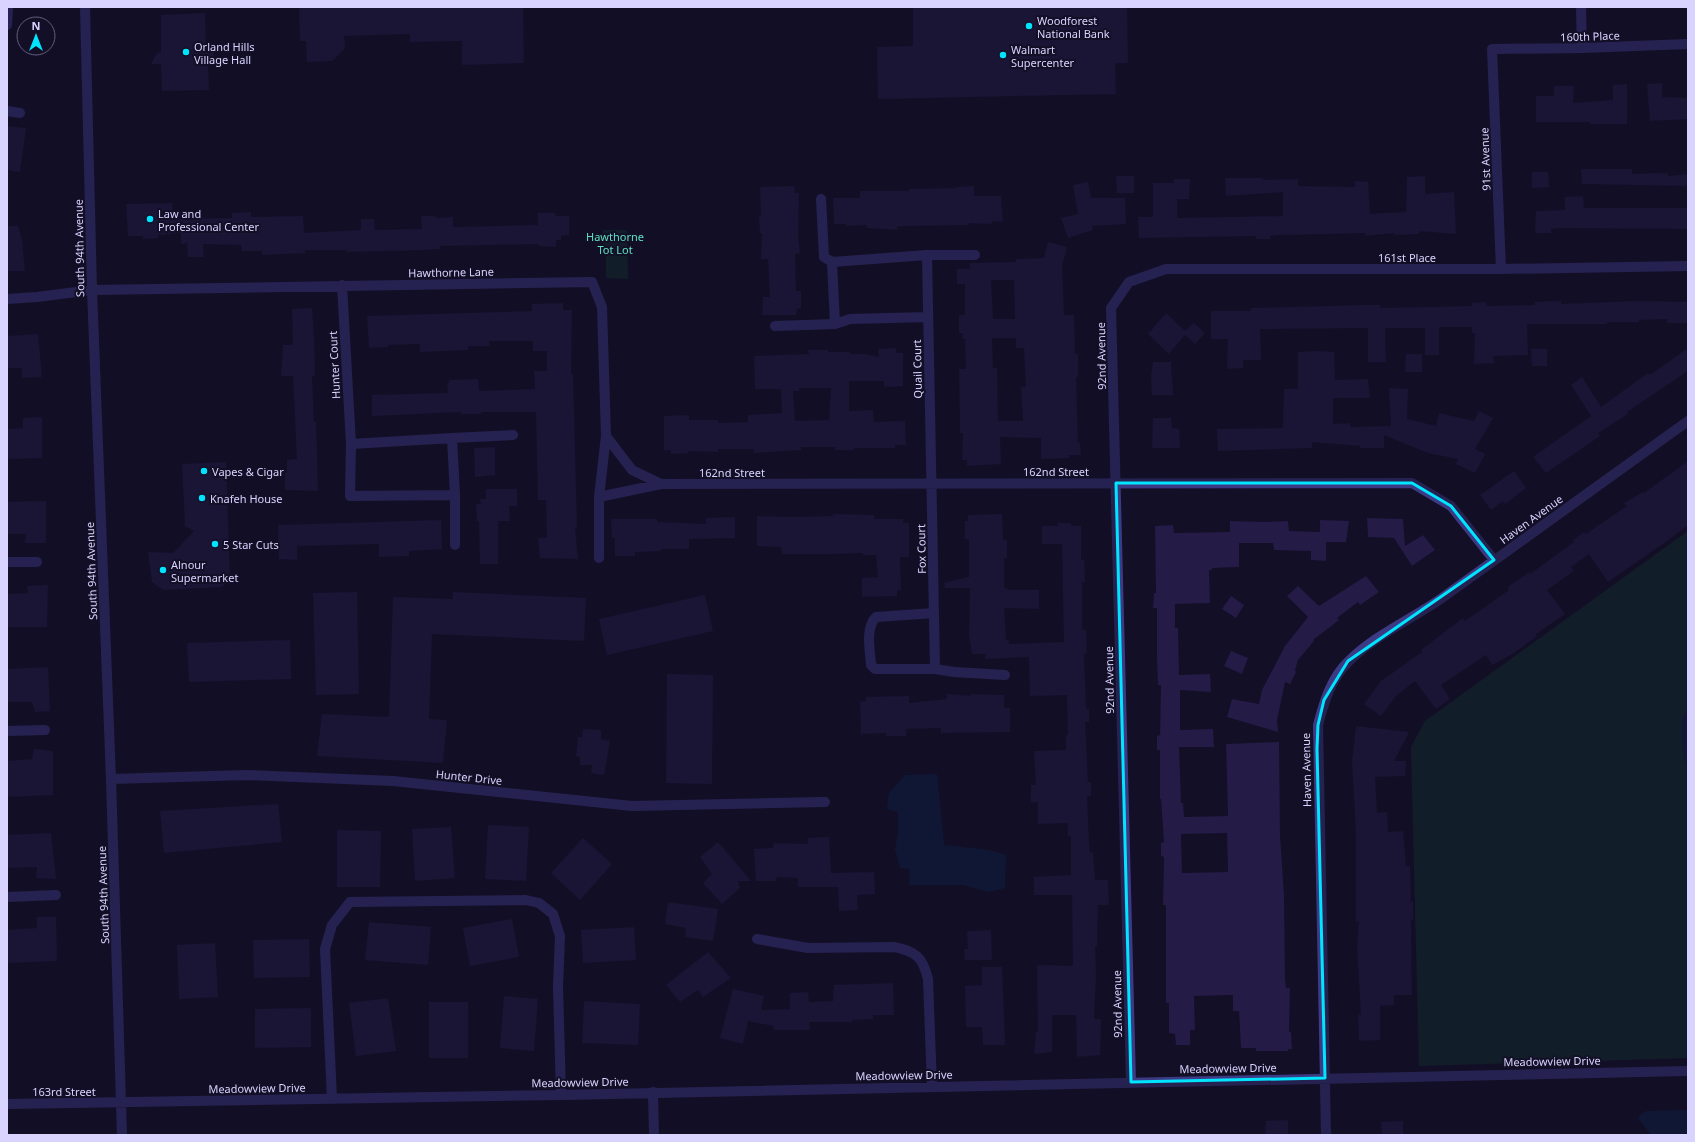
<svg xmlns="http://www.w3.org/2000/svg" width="1695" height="1142" font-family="'Noto Sans',sans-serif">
  <rect width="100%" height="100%" fill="#130f26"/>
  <path fill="#12302f" d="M603 230H627L628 279 606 278V251L603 250Z
    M1688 531V1058L1419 1066 1411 747 1425 721Z"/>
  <path fill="#0c2248" d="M1688 707V771C1683 757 1680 737 1682 721 1682 717 1686 711 1688 707Z
    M937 774 944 845 989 850 1006 855 1005 888 989 892 963 885H909L910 869 900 868 895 849 898 833V812L887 809 889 793 905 775Z
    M1688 1110V1135H1651L1638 1118 1641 1114 1647 1111Z"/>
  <path fill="#241b47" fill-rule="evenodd" d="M299 7H523L524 63 462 65V41L410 42V34L344 36 345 48 332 61 307 62 306 41H300Z
    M913 7H1127L1128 63H1115L1116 94 878 99 877 47 913 46Z
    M205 13 206 50H211L215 57 212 63 208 64 209 90 162 91 161 64H151L157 53 161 52V15Z
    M1662 83V97L1687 98V119L1650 121 1647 84Z
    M1627 84V124H1590V122H1536V96H1554V86H1574L1573 103 1613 100V85Z
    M7 126 26 128 20 172 7 170Z
    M1581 169H1632V174L1668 173V176L1688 174V186L1582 184Z
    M1532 172H1548L1549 187 1532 188Z
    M1116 176H1134V193H1117Z
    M1425 176V194L1454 192 1456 234 1419 231V234L1394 235V233L1365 236V233L1325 234 1279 235 1270 236V239H1256V236L1139 238 1138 217H1153V183H1174V179H1190L1189 199H1177V218L1283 216V192L1226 196 1225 178H1263V180L1298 179V186L1355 187V181L1368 182 1370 214 1406 212 1407 177Z
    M1088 182 1091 198H1125L1126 224 1092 226 1093 230 1068 238 1061 218 1078 214 1073 185Z
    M794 186 795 193H799L798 236 800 253 795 254 796 291H801V308L797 309 796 315H762L763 297H770L768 259H761L762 233H760L759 216H761L760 187Z
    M974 186V196H1001L1003 222 992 221V224L969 223V225L904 226 897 227V230L867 228V225L846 226V224H834L833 198H860V191H909V189L957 188V187Z
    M1583 196 1584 208H1688V229L1560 228 1551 229V233H1535L1536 211 1565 210V197Z
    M172 203 174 219 232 218V213L251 212V217L303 216 304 233 361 230V219H374L375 230 422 229 421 216H434L439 218 453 217V227L538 225V213H555V216H569V235L561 236V240H556V247L539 246V244L440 246V249L423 250 347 252V250H305V253L262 255V251H242L241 245 203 244 204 257H188L187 243 181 244V233L158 235V238L143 239V236H128L126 204Z
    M7 226H18L22 240 25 271H7Z
    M1048 242 1067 247 1063 262H1062L1064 315H1074L1075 354H1078V377H1076L1078 443H1080L1081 455H1069V458L1041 459V438L1000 437 1001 464 967 466V460H962L963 433H960V423L959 369H966L965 339H962L963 333H959V315H965V284H957V269H970V263L1016 262V259L1044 258ZM991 280H1014L1015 319H993ZM992 338H1016V348H1024L1026 387H1021L1023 421H998L997 368H993Z
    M1561 301V304L1639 301 1688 302V323H1667V319L1639 320V322H1607V324H1527L1528 355 1493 356 1494 363 1474 364 1475 333H1472V327H1439V355H1425V328H1385L1386 362H1368V328L1260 329 1261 360H1243V368L1227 369 1228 339H1211V311H1251V308L1367 305H1380V308L1472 306V303L1486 302 1487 306 1535 305V302Z
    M563 303V310H572L571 374H573L577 528H575L578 559 540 558 538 538H547L546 500H538L536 412H481V414H461V412L372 416V395L448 393 447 383H449V380L478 379 479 391 535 389 534 371H547V351H533V341H489L490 346H468V350L420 352V344L388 345V347L369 348 367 316 532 311V304Z
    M312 308 314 337 315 376H312L314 422H316L318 491 285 490V473H287V460L297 459 293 376H281L283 345H293L292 309Z
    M1166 313 1185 331 1194 323 1205 333 1195 344 1185 335 1169 354 1148 334Z
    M38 334 42 377 22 378V368H7V336Z
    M896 348V353H903V386L884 387V381H849V411L873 410 874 422 905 421 906 445H895V448H854V450H835V447H801V450L754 453V449H718V452L688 451V453L671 454V450H664V416L689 415V420H718V423L748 422V415L782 413 781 389H755L754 356 809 354 808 350H828V352H850V354H864L879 357 878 349ZM799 388H831L829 420 795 421 793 391H799Z
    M1688 348V371L1627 412 1628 414 1598 433 1600 436 1546 473 1533 457 1591 416 1571 385 1582 377 1601 407 1648 373 1650 375Z
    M1531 349H1547V366H1532Z
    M1314 351 1334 352 1335 380 1368 379 1370 398H1333V424L1350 423V427L1391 426 1389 388 1408 389 1407 419 1436 426 1439 413 1474 421 1479 411 1493 418 1475 449 1485 454 1475 473 1456 464 1458 459 1428 453 1384 435V448H1360V446L1312 442V448L1218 451 1217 429 1283 428 1284 389H1298V352Z
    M1406 354H1422V372H1405Z
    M1153 362H1171L1173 395H1152L1151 377Z
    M42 417V458L7 459V429L23 428V418Z
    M1153 418H1171L1172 428 1179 429 1180 448H1152Z
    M495 447V475L475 477 474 448Z
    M1688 461V525L1667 541 1608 582 1589 554 1571 567 1574 571 1547 590 1565 614 1536 634 1537 636 1514 653 1492 665 1486 655 1441 685 1450 699 1436 709 1415 681 1396 696 1381 716 1364 704 1381 681 1422 652 1421 650 1463 618 1465 621 1509 590 1508 587 1529 572 1530 574 1574 542 1573 540 1584 532 1586 534 1627 506 1624 503 1643 492 1644 493Z
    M226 462 230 580 222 587 163 590 152 582 148 552 173 553 194 531 185 526 182 464Z
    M1514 471 1526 488 1505 504 1503 501 1491 510 1480 495Z
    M486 489H517V506H509L510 521H498V564H480L479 521H477L476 504H481L480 499H486Z
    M46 501V543H25L26 534H7V502Z
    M833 514 874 515V519H903V523H909V557H900L901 590H897V596L862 597V578L878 577 876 555H863V553L831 554H782L781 547 757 546V516L795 517 833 516Z
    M1002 514 1003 540H1007V558H1004V588H1007V590H1039V609L1004 608 1006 640 1009 641V644L1064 642 1062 544H1042V526H1058V523H1071V526H1081V560L1084 559 1085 582H1082V630H1086L1087 653 1084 654 1086 709H1089V722H1085L1088 782H1091V796H1087L1089 844 1090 852 1093 853 1095 880H1108L1109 905H1098L1097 946H1095L1096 974 1094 1019H1101L1100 1055 1077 1057 1076 1015H1052V1052L1034 1054 1036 1032H1038L1037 965 1073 966 1072 895H1034V877L1071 875V836H1068V823L1038 824V802H1031V785H1036L1034 751 1066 750V735H1068L1067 695 1030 696 1029 657 985 659 986 654H972L969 635 970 588H945L944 583 969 577V539H965V521H968V515Z
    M735 517V538L689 539V549H661V551L635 552V556H615V538H612L611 519H657V522L706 524V518Z
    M1367 518 1403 519 1405 546 1423 535 1435 550 1412 566 1394 538 1368 537Z
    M441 520 442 549 409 551V556L379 557V544L297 546V560L279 559 278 525Z
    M1320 520 1349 521 1346 542H1326V561L1311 560V551L1274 550 1273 543H1239V567L1212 568V570H1209L1210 603 1175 604V628H1178L1179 675 1210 674 1211 692 1180 690V730L1213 729 1214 747H1179L1181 803H1183L1184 817 1228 816 1226 744 1279 742 1280 835 1284 895 1285 979 1286 988H1290L1289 1032H1291L1292 1049H1288V1051H1256V1048H1241L1239 1011H1233V995L1194 996 1195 1030H1190V1045H1176L1175 1034 1169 1033V1003H1166V905H1163L1164 857 1161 856V843L1164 842 1161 799H1160V750H1157V736L1160 735 1161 685H1158L1157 662V608H1153L1154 593H1156L1155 526 1173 525 1174 533 1230 532V521L1266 522 1288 521 1289 531 1320 532ZM1227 833 1228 872 1182 873 1181 834Z
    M1366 576 1379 592 1360 605 1358 602 1337 618 1339 620 1313 640 1314 641 1298 660 1295 670 1296 672 1290 684 1285 682 1277 720 1278 732 1227 717 1232 699 1259 704 1262 690 1285 646 1308 617 1287 596 1298 586 1319 606Z
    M48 585 47 627H7V594L28 593 27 586Z
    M357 592 359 694 316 695 313 593Z
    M453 592 586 598 584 641 432 634 429 719 447 720 443 763 317 756 322 714 389 717 393 597 453 599Z
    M705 595 713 631 607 655 599 619Z
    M1231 596 1244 605 1236 618 1222 609Z
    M290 640 291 679 189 682 187 643Z
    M1231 651 1248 658 1242 674 1224 666Z
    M48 667 50 711 35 712 32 702H7V669Z
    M667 674 713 675 712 784 666 783Z
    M947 694 971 696V694L1004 695V708H1010V732L941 733V728L906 729V736H886V733L861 734 860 702 866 701V697L909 696V703L947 699Z
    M1356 726 1409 732 1394 761H1406L1405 776 1375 777 1377 813 1387 812 1388 832 1403 831 1406 866H1410L1411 902H1413V920H1411L1412 995H1394V1005L1380 1006V1040L1359 1041 1358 1015H1361L1357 946 1359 921H1356V832L1352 762Z
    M583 729 601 730V739L610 741 604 775 591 773 592 765H580V757L576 756 578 737H582Z
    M34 749 53 751V795L7 797V761L32 759Z
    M278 804 282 842 164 853 160 811Z
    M488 825 529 827 526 881 485 879Z
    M451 827 455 878 415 881 412 829Z
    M337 830 381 831 380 887H337Z
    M51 833 56 879 36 878 37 867 7 868V835Z
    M829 837 831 873 874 872 875 894 857 895 858 910 839 911 838 887H798V878L777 877 776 881H756L754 849 773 848 774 843 808 844V838Z
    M583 838 612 864 580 900 551 873Z
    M718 842 751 881H738L740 888 722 904 703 883 712 874 700 857Z
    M668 902 718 909 713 941 685 937 686 928 665 924Z
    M37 917H56L57 961 7 963V930L37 928Z
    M512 919 519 957 470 966 463 928Z
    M369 922 431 927 428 965 365 960Z
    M634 927 636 960 583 963 581 930Z
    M991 930 992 960H965L964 949H968L967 931Z
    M309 939 310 977 254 978 253 940Z
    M215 943 218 997 179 999 177 945Z
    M708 952 731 978 703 997 698 990 680 1002 666 985Z
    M982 967H1002L1005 1045H983L982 1027H966L965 986 982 985Z
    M893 983 894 1015H873V1019L852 1020V1022H809L810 1030H774L773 1026 748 1021 743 1044 720 1038 733 989 764 996 761 1010 790 1009V993L808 992 809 1002 833 1001 834 985Z
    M504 996 538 999 534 1051 500 1048Z
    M388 998 396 1051 356 1056 349 1003Z
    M584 1001 640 1004 638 1045 582 1043Z
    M429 1002H468V1058H429Z
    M311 1008V1047L255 1048V1009Z
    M1288 1120V1135H1265L1266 1121Z
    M1403 1121V1135H1382L1381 1122Z"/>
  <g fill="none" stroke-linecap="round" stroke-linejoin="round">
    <path stroke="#3d3a85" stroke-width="10" d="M85 7 92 290 111 779 122 1135
      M1581 7 1582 48
      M7 25 8 7
      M7 111 20 113
      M821 199 824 257 832 262 927 255H975
      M927 255 935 669
      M832 262 835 324
      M1501 269 1492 49 1582 48 1688 44
      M342 285 351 444 350 496 455 495
      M7 299 37 297 92 290 592 282 602 307 606 436 599 497V558
      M775 326 835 324 850 319 928 317
      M606 436 632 470 661 484 1412 483 1451 506 1494 560
      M452 438 513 435
      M351 444 452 438 455 495V545
      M599 497 661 484
      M7 562H37
      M934 613 876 617C865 628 870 650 871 665L875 669H935L954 672 1005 675
      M7 731 45 730
      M111 779 247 775 393 781 632 806 825 802
      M7 897 56 895
      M757 939 808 948 894 947C916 951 923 958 928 979L932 1087
      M1131 1082 1111 308 1129 282 1166 269H1501L1688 266
      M653 1092 654 1135
      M332 1099 325 949 332 925 350 902 526 900 539 903 553 914 560 936 558 986 561 1095
      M7 1104 561 1095 1688 1071
      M1326 1135 1318 725C1324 702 1331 678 1349 661 1375 635 1412 619 1442 598 1524 539 1606 480 1688 421"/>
  </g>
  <path d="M0 0H1695V1142H0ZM1116 483H1412L1451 506 1494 560 1348 661 1324 700 1318 725 1317 749 1325 1078 1131 1082Z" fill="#130f26" fill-opacity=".55" fill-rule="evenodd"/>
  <path fill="none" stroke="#00e5ff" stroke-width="3" stroke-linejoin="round" d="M1116 483H1412L1451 506 1494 560 1348 661 1324 700 1318 725 1317 749 1325 1078 1131 1082Z"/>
  <g fill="#00e5ff" stroke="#130f26" stroke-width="1.5">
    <circle cx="1029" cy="26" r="4"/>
    <circle cx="186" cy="52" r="4"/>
    <circle cx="1003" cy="55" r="4"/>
    <circle cx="150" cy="219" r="4"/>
    <circle cx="204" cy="471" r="4"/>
    <circle cx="202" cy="498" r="4"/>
    <circle cx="215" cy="544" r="4"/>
    <circle cx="163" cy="570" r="4"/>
  </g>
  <g text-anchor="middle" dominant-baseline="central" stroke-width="4" stroke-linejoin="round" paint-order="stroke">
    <g font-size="11" fill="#d9d4ff" stroke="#130f26" text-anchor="start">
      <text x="1037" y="20">Woodforest<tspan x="1037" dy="13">National Bank</tspan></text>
      <text x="194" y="46">Orland Hills<tspan x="194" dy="13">Village Hall</tspan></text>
      <text x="1011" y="49">Walmart<tspan x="1011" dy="13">Supercenter</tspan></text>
      <text x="158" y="213">Law and<tspan x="158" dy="13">Professional Center</tspan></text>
      <text x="212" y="471">Vapes &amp; Cigar</text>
      <text x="210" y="498">Knafeh House</text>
      <text x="223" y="544">5 Star Cuts</text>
      <text x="171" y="564">Alnour<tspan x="171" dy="13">Supermarket</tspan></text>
    </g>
    <g font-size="11" fill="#d9d4ff" stroke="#130f26">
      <text transform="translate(1590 36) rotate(-2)">160th Place</text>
      <text transform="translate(1485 159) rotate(-92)">91st Avenue</text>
      <text transform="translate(79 248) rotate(-91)">South 94th Avenue</text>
      <text x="1407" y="257">161st Place</text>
      <text transform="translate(451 272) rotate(-1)">Hawthorne Lane</text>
      <text transform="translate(1101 356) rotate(-91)">92nd Avenue</text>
      <text transform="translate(334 365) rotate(-93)">Hunter Court</text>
      <text transform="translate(917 369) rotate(-91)">Quail Court</text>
      <text x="1056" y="471">162nd Street</text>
      <text x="732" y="472">162nd Street</text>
      <text transform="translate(1531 519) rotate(-36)">Haven Avenue</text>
      <text transform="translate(921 549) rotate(-91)">Fox Court</text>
      <text transform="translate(91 571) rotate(-92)">South 94th Avenue</text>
      <text transform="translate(1109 680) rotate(-91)">92nd Avenue</text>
      <text transform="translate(1306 770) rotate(-91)">Haven Avenue</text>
      <text transform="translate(469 777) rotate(6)">Hunter Drive</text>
      <text transform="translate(103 895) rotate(-92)">South 94th Avenue</text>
      <text transform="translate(1117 1004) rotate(-91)">92nd Avenue</text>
      <text transform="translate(1552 1061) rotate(-1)">Meadowview Drive</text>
      <text transform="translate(1228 1068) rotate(-1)">Meadowview Drive</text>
      <text transform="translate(904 1075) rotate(-1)">Meadowview Drive</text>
      <text transform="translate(580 1082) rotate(-1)">Meadowview Drive</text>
      <text transform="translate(257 1088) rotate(-1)">Meadowview Drive</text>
      <text x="64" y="1091">163rd Street</text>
    </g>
    <g font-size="11" fill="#5fe0c0" stroke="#130f26">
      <text x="615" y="236">Hawthorne<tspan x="615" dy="13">Tot Lot</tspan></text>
    </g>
  </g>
  <rect width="1695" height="1142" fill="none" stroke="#d9d4ff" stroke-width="16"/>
  <g transform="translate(36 36)"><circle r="19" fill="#130f26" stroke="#625e7d"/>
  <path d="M0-3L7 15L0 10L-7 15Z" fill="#00e5ff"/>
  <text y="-6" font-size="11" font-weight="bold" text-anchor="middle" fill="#d9d4ff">N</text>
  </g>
</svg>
